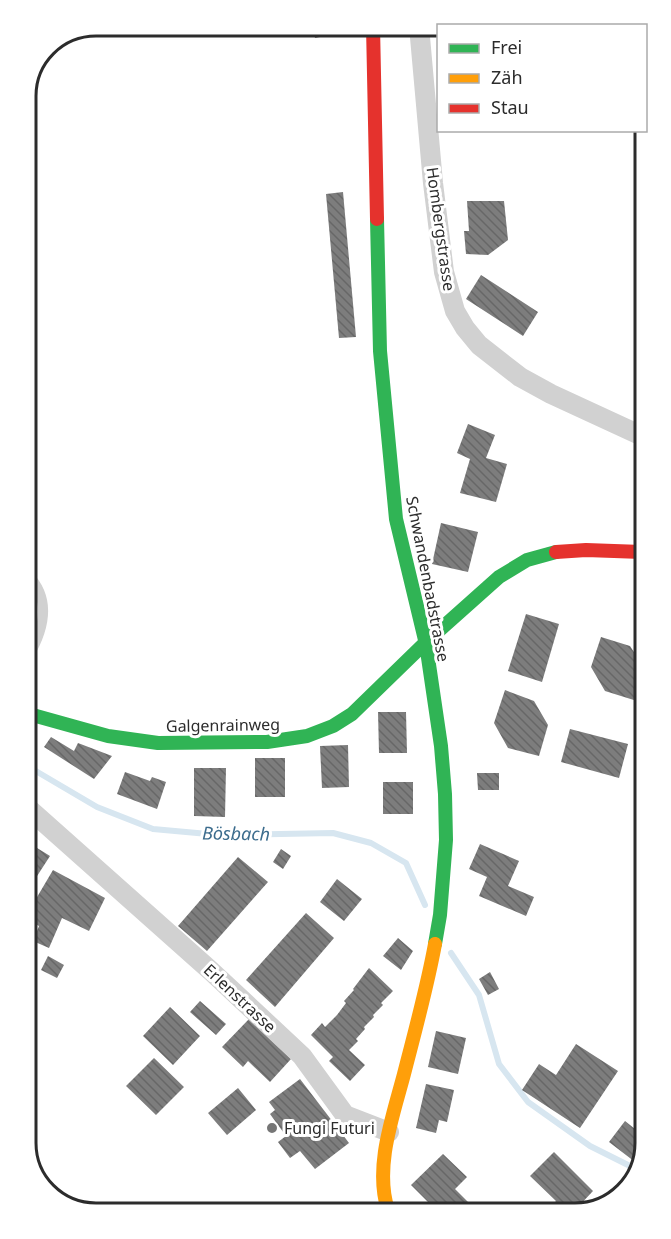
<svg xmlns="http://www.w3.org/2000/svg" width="671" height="1239" font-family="'Noto Sans',sans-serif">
  <defs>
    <pattern id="building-back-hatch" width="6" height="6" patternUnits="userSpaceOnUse" patternTransform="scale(1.5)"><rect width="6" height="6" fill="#7d7d7d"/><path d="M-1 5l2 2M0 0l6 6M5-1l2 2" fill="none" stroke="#676767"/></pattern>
  </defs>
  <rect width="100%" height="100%" fill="#fff"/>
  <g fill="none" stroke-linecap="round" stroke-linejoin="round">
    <path stroke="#d7e6f0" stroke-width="6" d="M29 767 97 807 153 829 219 835 333 833 371 843 406 863 425 905
      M451 953 479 995 499 1064 528 1102 590 1146 638 1170"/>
  </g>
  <path fill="url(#building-back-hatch)" d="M312 26H344L345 32 315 38Z
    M343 192 356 337 339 338 326 194Z
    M467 201H504L508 240 488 255 466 254 464 231H469Z
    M481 275 538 312 523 336 466 299Z
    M468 424 495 435 486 458 507 464 496 502 460 493 470 459 457 453Z
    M441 523 478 532 468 572 432 564Z
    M526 614 559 624 542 682 508 671Z
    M601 637 630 646 643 666V681L637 701 605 691 591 667Z
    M505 690 534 701 548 725 539 756 508 748 494 723Z
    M378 712H406L407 753H379Z
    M570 729 628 744 619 778 561 762Z
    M51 737 74 751 78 743 112 756 94 779 44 747Z
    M348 745 349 787 322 788 320 746Z
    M255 758H285V797H255Z
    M194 768H226L225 817 194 816Z
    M125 772 150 781 152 777 166 782 157 809 117 794Z
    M477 773H499V790H478Z
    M383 782H413V814H383Z
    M29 843 50 856 30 887V877Z
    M480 844 519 861 508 886 534 897 526 916 479 896 487 877 469 869Z
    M281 849 291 856 283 869 273 862Z
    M238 857 268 882 207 951 178 926Z
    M53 870 105 898 89 931 62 918 49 948 33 941 39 926 30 921V909Z
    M337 879 362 899 344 921 320 902Z
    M306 913 334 938 275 1007 246 980Z
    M398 938 413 951 401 970 383 956Z
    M48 956 64 965 57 978 41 970Z
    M369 968 393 991 381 1003 383 1005 373 1015 374 1017 364 1027 365 1029 356 1039 358 1041 349 1050 365 1065 350 1081 329 1061 333 1057 311 1035 322 1023 325 1027 337 1015 346 1003 344 1001 354 990 353 989Z
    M490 972 499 989 488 995 479 979Z
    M200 1001 226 1024 216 1035 190 1012Z
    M170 1007 200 1036 173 1065 143 1036Z
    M249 1019 291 1059 270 1082 248 1061 243 1067 222 1047Z
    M436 1031 466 1038 458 1074 428 1067Z
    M576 1044 618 1071 580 1128 522 1090 539 1064 556 1075Z
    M154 1058 184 1087 156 1115 126 1086Z
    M300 1079 349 1143 315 1169 300 1151 290 1158 278 1142 286 1136 270 1114 275 1110 269 1102Z
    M426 1084 454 1090 447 1122 439 1120 436 1133 416 1128Z
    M238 1088 256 1110 227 1135 208 1113Z
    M625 1121 645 1137V1147L639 1165 609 1142Z
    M554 1152 593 1191 577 1208 549 1209 556 1201 530 1176Z
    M443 1154 467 1177 455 1189 475 1209 436 1210 411 1185Z"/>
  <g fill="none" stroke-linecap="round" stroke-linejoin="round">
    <path stroke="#d1d1d1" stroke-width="10" d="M28 575C52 600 44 630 28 657"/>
    <path stroke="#d1d1d1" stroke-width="20" d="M419 26 433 183 444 272 455 311 465 328 479 345 520 377 551 394 642 436
      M29 809 211 971 302 1056 345 1115 389 1132"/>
    <path stroke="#30b455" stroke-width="14" d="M377 219 380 351 396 519 426 644 441 746 445 794 446 840 440 915 435 944
      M29 714 108 736 158 743 267 742 307 736 333 726 352 714 425 643 499 577 527 560 556 552"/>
    <path stroke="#ff9f0a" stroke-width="14" d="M388 1210C374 1167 393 1116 404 1074 415 1031 427 988 435 944"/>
    <path stroke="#e5322d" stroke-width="14" d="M373 26 377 219
      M556 552 586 550 642 552"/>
  </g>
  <circle fill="#767676" stroke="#fff" stroke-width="2" cx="272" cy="1128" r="6"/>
  <g text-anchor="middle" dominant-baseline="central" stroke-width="6" stroke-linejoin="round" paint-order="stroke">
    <g font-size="16" fill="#2c2c2c" stroke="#fff">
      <text transform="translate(441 229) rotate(82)">Hombergstrasse</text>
      <text transform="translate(428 579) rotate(79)">Schwandenbadstrasse</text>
      <text transform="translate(223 725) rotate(-1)">Galgenrainweg</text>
      <text transform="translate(240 998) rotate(43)">Erlenstrasse</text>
    </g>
    <g font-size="16" fill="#2c2c2c" stroke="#fff" text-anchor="start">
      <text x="284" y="1128">Fungi Futuri</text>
    </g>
    <g font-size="18" font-style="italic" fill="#3c6c8d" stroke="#fff">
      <text transform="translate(236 833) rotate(1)">Bösbach</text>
    </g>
  </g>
  <path d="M0 0H671V1239H0ZM96 36H575A60 60 0 0 1 635 96V1143A60 60 0 0 1 575 1203H96A60 60 0 0 1 36 1143V96A60 60 0 0 1 96 36Z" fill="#fff" fill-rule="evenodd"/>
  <path fill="none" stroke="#2c2c2c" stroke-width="3" d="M96 36H575A60 60 0 0 1 635 96V1143A60 60 0 0 1 575 1203H96A60 60 0 0 1 36 1143V96A60 60 0 0 1 96 36Z"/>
  <rect x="437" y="24" width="210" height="108" fill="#ffffff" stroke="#ababab" stroke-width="1.5"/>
  <rect x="449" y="44" width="30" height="9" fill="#30b455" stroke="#ababab" stroke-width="1.5"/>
  <text x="491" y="54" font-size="18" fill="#2c2c2c">Frei</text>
  <rect x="449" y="74" width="30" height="9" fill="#ff9f0a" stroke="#ababab" stroke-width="1.5"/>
  <text x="491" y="84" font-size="18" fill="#2c2c2c">Zäh</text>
  <rect x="449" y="104" width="30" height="9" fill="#e5322d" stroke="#ababab" stroke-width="1.5"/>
  <text x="491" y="114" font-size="18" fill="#2c2c2c">Stau</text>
</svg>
